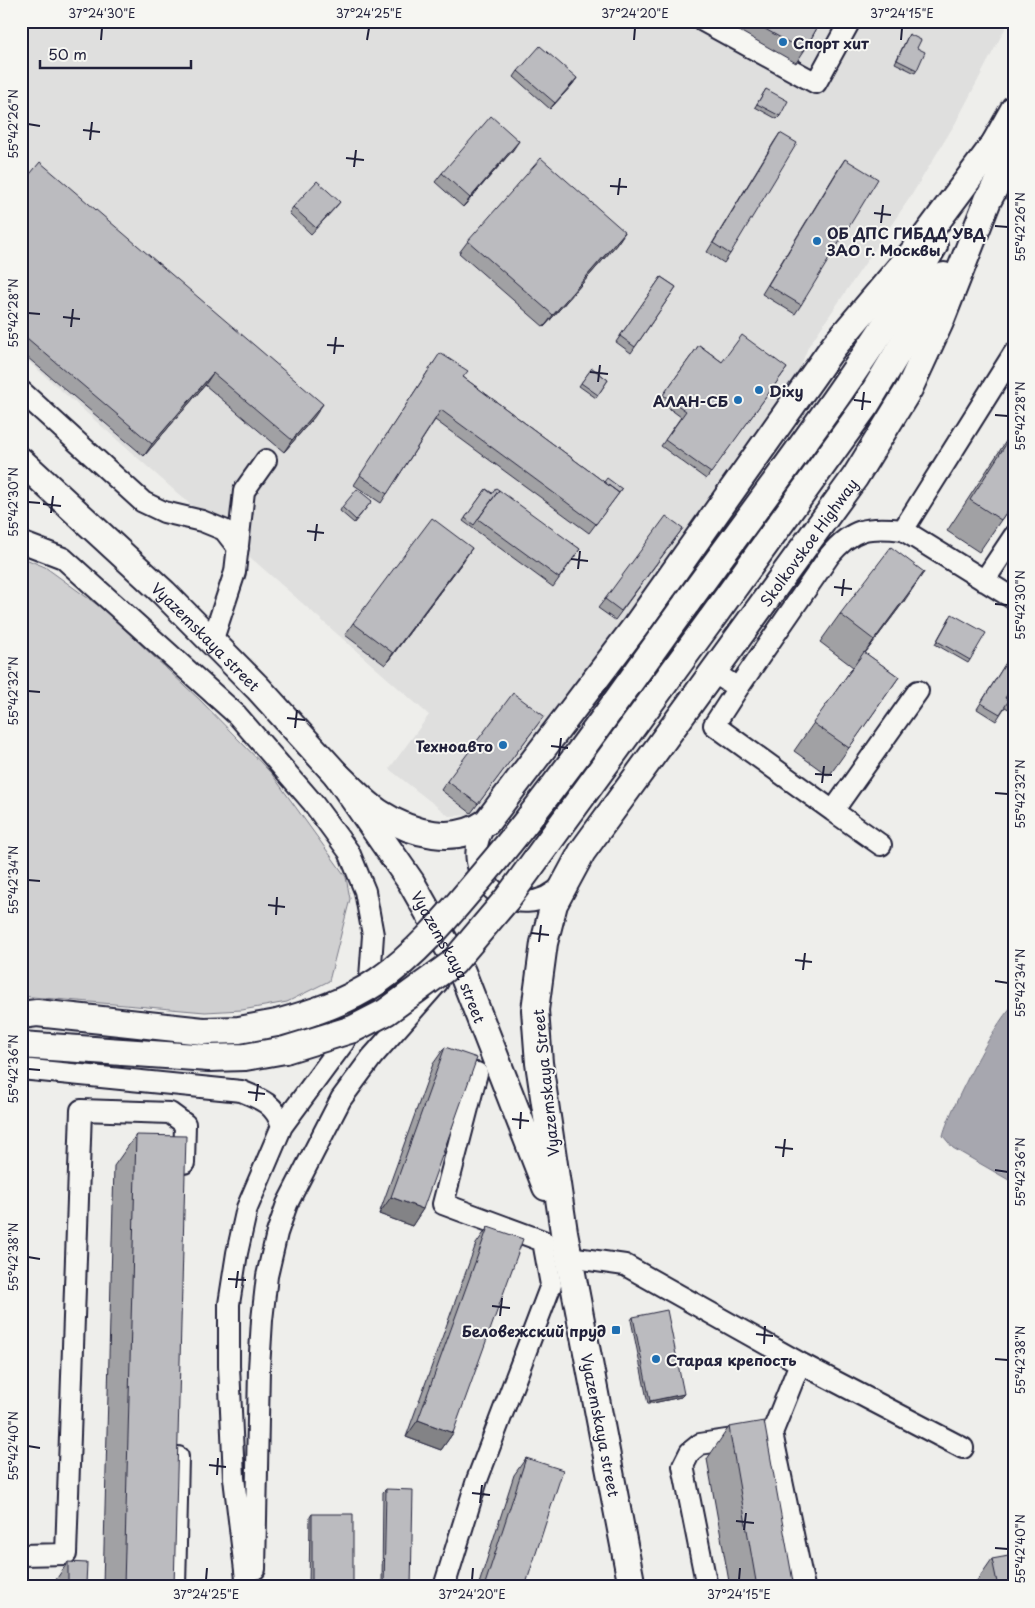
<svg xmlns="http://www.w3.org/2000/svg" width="1035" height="1608" font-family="'Playpen Sans',sans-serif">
  <rect width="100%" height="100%" fill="#eeeeeb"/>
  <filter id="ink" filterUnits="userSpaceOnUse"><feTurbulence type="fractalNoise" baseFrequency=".02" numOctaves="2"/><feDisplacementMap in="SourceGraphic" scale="10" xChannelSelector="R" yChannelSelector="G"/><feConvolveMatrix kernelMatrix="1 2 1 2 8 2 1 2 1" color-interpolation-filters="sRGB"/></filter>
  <g filter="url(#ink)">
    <path fill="#dfdfde" d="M21 21H1009L956 122 911 196 808 347 788 400 478 815 449 816 389 769 429 715 21 355Z"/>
    <path fill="#d0d0d1" stroke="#797986" d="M21 557 45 567 103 609 200 700 271 773 346 877 350 899 329 981 287 1002 242 1010 205 1012 21 996Z"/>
    <path fill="#a7a7af" stroke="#727281" d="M1014 1005V1183L953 1148 943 1136C947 1115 998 1015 1014 1005Z"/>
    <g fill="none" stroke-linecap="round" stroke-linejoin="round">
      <g stroke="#22223b" stroke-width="24">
        <path id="minor" d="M703 21 816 83 850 21
          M21 391 143 502 164 512 202 521 224 530 238 548
          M903 530 1014 353
          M21 542 63 558 237 715 313 803 349 852 365 891 373 935 370 978 361 1007 344 1042 282 1126 247 1208 237 1253 229 1304V1366L234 1478 247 1587
          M984 581 1014 536
          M212 642 235 572 244 491 266 460
          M713 672 738 688 829 556C852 528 868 526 903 530L1014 599
          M738 688 714 725 833 811 918 691
          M833 811 881 845
          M487 822C450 876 518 931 564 884
          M21 1069 241 1091C261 1099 275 1104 282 1126
          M569 1257 625 1265 800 1363 963 1448
          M772 1433 800 1363
          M21 1555 66 1554 81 1110 170 1113 185 1124 184 1163
          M255 1569 259 1369 262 1320 267 1276 277 1233 287 1204 341 1099 372 1057 438 982
          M175 1587 178 1457
          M444 1587 477 1480 551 1285 543 1241 443 1204 477 1073
          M707 1587 683 1466 690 1452 700 1444 772 1433 804 1587"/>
      </g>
      <g stroke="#22223b" stroke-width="30">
        <g id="major">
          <path d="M987 157 1014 109"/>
          <path id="s1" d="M21 461 164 593 258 688 337 775 411 882 462 972 546 1187"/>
          <path d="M686 604C771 487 861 371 934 246"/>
          <path d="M710 621 866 405 944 276"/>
          <path d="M337 775C351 788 365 804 381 814 412 834 455 845 487 822L636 626 834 346 920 244 996 142"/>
          <path d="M21 1015 37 1013 203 1031 239 1030 277 1023"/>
          <path d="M21 1045 209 1058 245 1057 285 1050"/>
          <path id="s2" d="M632 1587 564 1232 539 1063 535 1010 544 943 554 904 582 852 855 477 909 389 940 322 988 200 1014 152"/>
        </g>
      </g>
      <use href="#minor" stroke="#f6f6f2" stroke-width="20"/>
      <use href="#major" stroke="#f6f6f2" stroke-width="26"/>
      <g stroke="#22223b" stroke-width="30" stroke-linecap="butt">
        <path id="major-bridge" d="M277 1023C312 1013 347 1002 378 981 420 952 453 910 486 871 558 786 621 694 686 604
          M285 1050 353 1029 386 1012 453 963 507 899 710 621"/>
      </g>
      <use href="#major-bridge" stroke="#f6f6f2" stroke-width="26"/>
    </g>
    <path fill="#a1a1a4" stroke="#22223b" d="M722 21H821L804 51 796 63Z
      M909 34 917 70 915 73 895 63Z
      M518 71 577 78 572 85 550 109 514 77Z
      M766 89 780 116 777 119 755 107Z
      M780 133 730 254 724 263 707 252 774 142Z
      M513 150 463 207 435 182 442 173Z
      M845 159 801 305 795 314 762 294 839 168Z
      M21 185 315 416 284 452 205 385 144 456 21 352Z
      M340 202 335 208 311 234 289 213 293 207Z
      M625 232 617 244 544 327 459 253 468 241Z
      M661 277 676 287 631 353 616 342Z
      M699 345 722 362 787 368 706 479 661 446 681 417 659 401Z
      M434 362 463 377 604 482 622 489 589 533 435 420 381 503 354 485Z
      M592 368 608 380 596 398 579 386Z
      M1014 429V501L979 552 947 531Z
      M486 489 580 549 553 587 463 521Z
      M372 501 354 523 340 511 342 507Z
      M683 528 615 620 598 608 605 599Z
      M464 560 385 665 345 635 353 623Z
      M905 600 865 653 899 677 829 776 794 751 853 667 820 642 840 614Z
      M950 617 970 660 968 663 935 644Z
      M1009 658 1014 660V712L1005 707 996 721 977 709Z
      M537 725 471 813 441 790 447 781Z
      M445 1047 423 1209 412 1226 379 1214 433 1064Z
      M136 1135 174 1587H51L68 1562 86 1584 103 1585 114 1166Z
      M488 1227 453 1433 441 1450 406 1437 476 1244Z
      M633 1317 681 1397 648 1404 631 1320Z
      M729 1427 794 1587H730L707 1459Z
      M526 1458 525 1587H478L514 1475Z
      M386 1489 411 1587H382L383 1492Z
      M312 1514 353 1587H309L310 1517Z
      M992 1559 1014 1587H977L976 1582Z"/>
    <path fill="#838386" stroke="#22223b" d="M577 78 572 85 550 109 555 103Z
      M519 141 513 150 463 207 470 198Z
      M625 232 617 244 544 327 553 315Z
      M213 373 205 385 144 456 152 444Z
      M323 404 315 416 284 452 292 440Z
      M472 548 464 560 385 665 393 653Z
      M924 572 905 600 854 668 874 640Z
      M391 1197 423 1209 412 1226 379 1214Z
      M684 1394 681 1397 648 1404 650 1401Z
      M418 1420 453 1433 441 1450 406 1437Z"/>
    <path fill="#bbbbbf" stroke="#22223b" d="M751 21H821L804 51Z
      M909 34 921 40 917 48 925 52 917 70 897 60Z
      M540 46 577 78 555 103 518 71Z
      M766 89 788 101 780 116 757 104Z
      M491 116 519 141 470 198 442 173Z
      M780 133 797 143 730 254 713 243Z
      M541 158 625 232 553 315 468 241Z
      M845 159 878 179 801 305 768 285Z
      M40 162 323 404 292 440 213 373 152 444 21 333V185Z
      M317 181 340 202 316 228 293 207Z
      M661 277 676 287 635 347 620 336Z
      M742 335 787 368 711 473 665 440 686 411 663 395 699 345 722 362Z
      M440 353 468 371 463 377 619 493 596 524 441 410 387 494 360 475Z
      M592 368 608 380 598 395 581 383Z
      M1014 432V501L1001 520 970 500Z
      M607 478 622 489 619 493 604 482Z
      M496 488 499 490 474 525 465 518 486 489 492 494Z
      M357 489 372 501 356 520 342 507Z
      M499 490 580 549 559 578 478 519Z
      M666 516 683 528 621 611 605 599Z
      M432 518 472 548 393 653 353 623Z
      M891 547 924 572 874 640 840 614Z
      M952 614 986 633 970 660 937 641Z
      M864 652 899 677 849 748 813 723Z
      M1009 658 1014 660V684L1005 698 1009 700 1000 714 981 703Z
      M1014 685V699L1007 695Z
      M513 693 544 716 478 804 447 781Z
      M445 1047 477 1058 423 1209 391 1197Z
      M136 1135 186 1136 174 1587H68V1562L87 1563 86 1584 124 1586Z
      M488 1227 523 1239 453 1433 418 1420Z
      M667 1310 684 1394 650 1401 633 1317Z
      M764 1421 794 1587H757L729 1427Z
      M526 1458 563 1470 525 1587H484Z
      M386 1489 413 1490 411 1587H384Z
      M312 1514H353V1587H312Z
      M1014 1555V1587H998L992 1559Z"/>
  </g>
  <path fill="none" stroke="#22223b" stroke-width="2" d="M101 40 102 28M367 40 369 28M634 40 635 28M901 40 902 28M28 124 40 126M83 130 100 132M90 140 92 122M346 158 364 160M354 167 356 150M610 186 627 187M618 195 620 178M874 213 891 215M881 223 883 205M995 226 1008 227M28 313 40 314M63 317 80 319M71 327 73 309M327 345 344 346M334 354 336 337M590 372 608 374M598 382 600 365M854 400 871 402M862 410 864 392M995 415 1008 416M28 502 40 503M43 504 61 506M51 513 53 496M307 531 324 533M315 541 317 524M571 559 588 561M578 569 580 551M834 587 852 589M842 596 844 579M995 604 1008 605M28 691 40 692M287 718 305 720M295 728 297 710M551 746 568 748M559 756 561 738M815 774 832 775M822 783 824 766M995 793 1008 794M28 880 40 881M268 905 285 907M276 915 277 897M531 933 549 935M539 942 541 925M795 960 812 962M803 970 805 953M995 981 1008 983M28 1069 40 1070M248 1092 265 1094M256 1101 258 1084M512 1119 529 1121M520 1129 521 1112M775 1147 793 1149M783 1157 785 1139M995 1170 1008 1172M28 1257 40 1259M228 1279 246 1280M236 1288 238 1271M492 1306 510 1308M500 1316 502 1298M756 1334 773 1336M764 1344 765 1326M995 1359 1008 1360M28 1446 40 1448M209 1465 226 1467M217 1475 218 1458M472 1493 490 1495M480 1503 482 1485M736 1521 754 1523M744 1530 746 1513M995 1548 1008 1549M206 1580 207 1568M472 1580 473 1568M739 1580 740 1568"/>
  <g fill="#1f6fb2" stroke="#f6f6f2" stroke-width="2">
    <circle cx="783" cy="42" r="5"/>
    <circle cx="817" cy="241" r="5"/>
    <circle cx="759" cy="390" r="5"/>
    <circle cx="738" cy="400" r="5"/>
    <circle cx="503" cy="745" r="5"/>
    <rect x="611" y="1325" width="10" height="10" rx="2.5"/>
    <circle cx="656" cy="1359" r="5"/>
  </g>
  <g text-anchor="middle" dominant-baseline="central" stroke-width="4" stroke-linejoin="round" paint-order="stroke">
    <g font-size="15" font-weight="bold" fill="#22223b" stroke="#f6f6f2" text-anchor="start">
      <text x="793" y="42">Спорт хит</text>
      <text x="827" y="232">ОБ ДПС ГИБДД УВД<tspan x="827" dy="17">ЗАО г. Москвы</tspan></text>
      <text x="769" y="390">Dixy</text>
      <text x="728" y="400" text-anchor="end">АЛАН-СБ</text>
      <text x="493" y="745" text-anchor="end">Техноавто</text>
      <text x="606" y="1330" text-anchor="end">Беловежский пруд</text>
      <text x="666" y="1359">Старая крепость</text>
    </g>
    <g font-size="15" fill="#22223b" stroke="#f6f6f2">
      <text stroke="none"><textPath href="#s2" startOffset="1136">Skolkovskoe Highway</textPath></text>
      <text stroke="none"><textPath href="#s1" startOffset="255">Vyazemskaya street</textPath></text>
      <text stroke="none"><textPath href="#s1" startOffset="660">Vyazemskaya street</textPath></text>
      <text transform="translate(545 1083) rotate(-96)">Vyazemskaya Street</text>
      <text transform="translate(601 1425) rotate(79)">Vyazemskaya street</text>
    </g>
  </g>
  <rect width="1035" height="1608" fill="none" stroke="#f6f6f2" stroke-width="55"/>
  <path d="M40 60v8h151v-8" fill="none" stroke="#22223b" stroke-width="2.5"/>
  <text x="48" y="60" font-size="15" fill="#22223b" stroke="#f6f6f2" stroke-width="4" paint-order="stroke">50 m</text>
  <rect x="28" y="28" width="980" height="1552" fill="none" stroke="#22223b" stroke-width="2"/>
  <g font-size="12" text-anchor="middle" fill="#22223b">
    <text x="102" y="18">37°24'30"E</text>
    <text x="369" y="18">37°24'25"E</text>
    <text x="635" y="18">37°24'20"E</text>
    <text x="902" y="18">37°24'15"E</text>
    <text transform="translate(14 124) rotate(-90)" y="4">55°42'26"N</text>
    <text transform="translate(1021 227) rotate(-90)" y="4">55°42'26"N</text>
    <text transform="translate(14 313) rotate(-90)" y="4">55°42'28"N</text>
    <text transform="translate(1021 416) rotate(-90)" y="4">55°42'28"N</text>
    <text transform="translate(14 502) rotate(-90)" y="4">55°42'30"N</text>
    <text transform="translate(1021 605) rotate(-90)" y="4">55°42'30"N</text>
    <text transform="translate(14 691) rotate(-90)" y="4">55°42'32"N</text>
    <text transform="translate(1021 794) rotate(-90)" y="4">55°42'32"N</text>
    <text transform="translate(14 880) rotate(-90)" y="4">55°42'34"N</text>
    <text transform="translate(1021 983) rotate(-90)" y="4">55°42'34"N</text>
    <text transform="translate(14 1069) rotate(-90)" y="4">55°42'36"N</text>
    <text transform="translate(1021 1172) rotate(-90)" y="4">55°42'36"N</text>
    <text transform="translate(14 1257) rotate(-90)" y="4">55°42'38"N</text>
    <text transform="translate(1021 1360) rotate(-90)" y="4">55°42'38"N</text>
    <text transform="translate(14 1446) rotate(-90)" y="4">55°42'40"N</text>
    <text transform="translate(1021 1549) rotate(-90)" y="4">55°42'40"N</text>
    <text x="206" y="1599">37°24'25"E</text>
    <text x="472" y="1599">37°24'20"E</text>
    <text x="739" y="1599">37°24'15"E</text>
  </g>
</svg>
